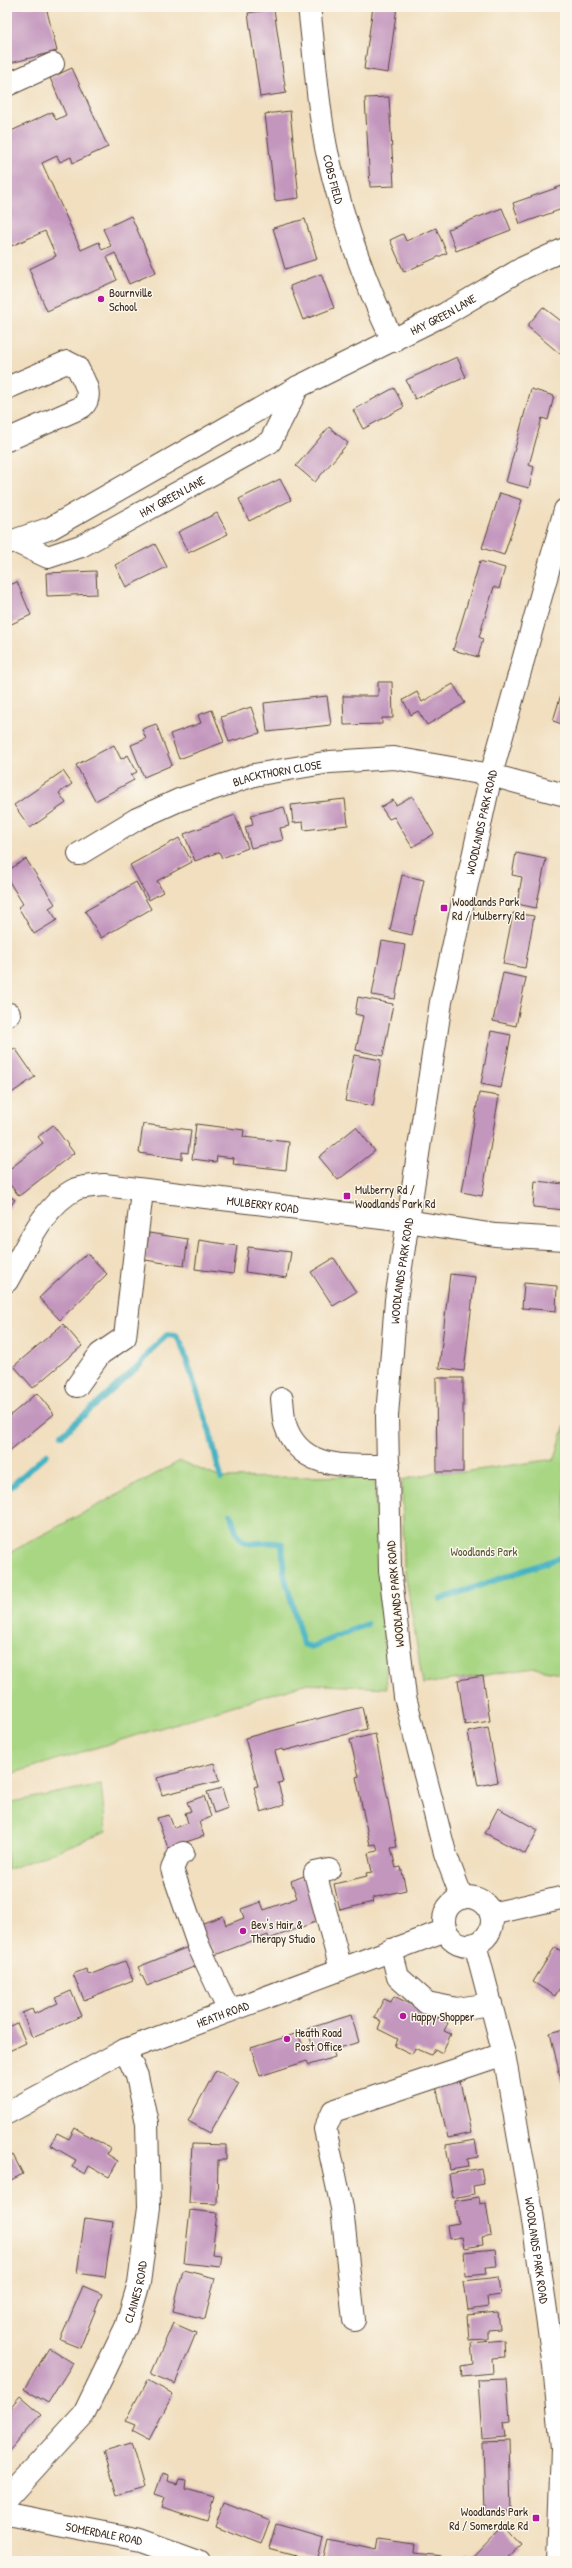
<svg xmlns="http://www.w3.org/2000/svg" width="572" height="2568" font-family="'Patrick Hand',sans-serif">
  <rect width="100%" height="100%" fill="#fbf7ec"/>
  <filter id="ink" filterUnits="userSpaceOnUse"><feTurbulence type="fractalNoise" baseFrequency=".025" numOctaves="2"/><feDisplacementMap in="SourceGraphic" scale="8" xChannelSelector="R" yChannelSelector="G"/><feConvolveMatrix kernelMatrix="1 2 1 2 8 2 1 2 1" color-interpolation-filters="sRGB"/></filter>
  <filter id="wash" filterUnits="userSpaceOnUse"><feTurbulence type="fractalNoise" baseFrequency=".012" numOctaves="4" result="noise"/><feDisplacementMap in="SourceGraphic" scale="16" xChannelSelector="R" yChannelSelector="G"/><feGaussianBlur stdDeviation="0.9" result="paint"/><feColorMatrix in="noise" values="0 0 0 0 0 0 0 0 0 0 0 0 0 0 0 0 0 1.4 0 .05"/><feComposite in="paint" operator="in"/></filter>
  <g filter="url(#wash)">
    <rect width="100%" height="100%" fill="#f1dfc0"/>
    <path fill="#a8d683" stroke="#728050" d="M565 1424V1674L534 1668 423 1684 404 1566 402 1480 437 1472H463L555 1459Z
      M180 1461 221 1478 374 1476 387 1688 304 1684 7 1775V1554Z
      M101 1784 106 1832 7 1870V1803Z"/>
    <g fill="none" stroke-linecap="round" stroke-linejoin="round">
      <path stroke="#46b3c2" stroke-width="6" d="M62 1435 141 1364 151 1350 167 1335 176 1336 181 1343 209 1429 221 1478
        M7 1490 47 1454
        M231 1514C241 1559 252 1537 282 1544L284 1574 303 1644 311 1647 367 1624
        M441 1599 565 1556"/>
    </g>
    <g id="blocks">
      <path fill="#c396be" d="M15 7H46L57 51 7 64V19H10L7 9Z
        M373 7H397L388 73 364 69Z
        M274 9 286 93 260 97 248 13Z
        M72 68 108 147 73 163 71 157 60 162 57 156 42 163 81 250 99 242 102 250 111 246 103 229 131 216 156 272 129 284 115 253 107 257 117 280 47 311 29 269 56 256 45 231 7 248V133L52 112 56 120 66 115 50 78Z
        M389 97 394 186 370 187 365 98Z
        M290 111 299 198 275 201 265 114Z
        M565 185V208L520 224 513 203Z
        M502 208 511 230 456 251 448 229Z
        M305 219 317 259 285 269 273 228Z
        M436 228 447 253 404 272 390 240 403 234 406 241Z
        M321 274 334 308 303 320 290 286Z
        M543 307 565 324V348L560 354 527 326Z
        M457 357 466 377 415 399 406 380Z
        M394 388 404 407 363 429 353 410Z
        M531 389 554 396 548 420 542 418 529 465 534 467 529 488 506 482Z
        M329 427 348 443 315 482 296 466Z
        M280 479 291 500 249 521 239 499Z
        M500 493 522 500 504 555 482 548Z
        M217 513 228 534 188 553 178 532Z
        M155 544 167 567 126 587 115 565Z
        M480 561 505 568 499 589 494 587 479 637 483 639 478 657 453 650Z
        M96 571 97 594 47 596 46 573Z
        M17 582 31 615 7 626V586Z
        M565 681V725L553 721Z
        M378 682H392L393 718H382V724L344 725 343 696H378Z
        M453 684 465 703 427 725 418 711 411 715 403 700 417 692 422 702Z
        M327 696 331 725 267 732 264 703Z
        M251 707 260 733 229 742 221 717Z
        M212 710 224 742 179 759 170 734 201 723 198 715Z
        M156 724 172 765 144 777 131 745 146 739 142 729Z
        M114 745 121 759 128 755 137 772 131 775 134 780 95 801 76 765Z
        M63 771 72 784 59 793 66 803 30 828 14 805Z
        M412 796 434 834 412 847 394 817 389 819 381 807 393 800 396 805Z
        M345 799 348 825 304 830 303 822 293 823 291 805Z
        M284 807 289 826 280 828 283 840 251 848 245 827 253 825 251 815Z
        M235 815 248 848 222 858 219 852 195 861 184 834Z
        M179 838 192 862 157 881 163 892 149 900 130 865Z
        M516 853 546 859 536 908 517 904 522 877 512 875Z
        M26 859 55 904 49 908 57 920 34 934 18 907 23 904 7 878V871Z
        M402 875 424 880 412 935 390 930Z
        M136 882 151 909 101 938 85 911Z
        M513 913 534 916 525 968 503 964Z
        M382 941 405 945 395 999 372 995Z
        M503 973 526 978 516 1026 493 1021Z
        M358 997 393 1004 383 1056 356 1050 363 1016 355 1014Z
        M491 1031 511 1035 501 1088 481 1084Z
        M15 1048 35 1077 7 1096V1053Z
        M354 1055 381 1060 373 1106 345 1101Z
        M479 1093 499 1096 482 1196 462 1192Z
        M143 1124 191 1130 188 1153 182 1152V1159L139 1153Z
        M196 1124 244 1130 243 1137 289 1142 286 1170 233 1164 234 1158 217 1156 216 1162 192 1159Z
        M53 1125 74 1153 19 1196 7 1181V1171L43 1143 38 1137Z
        M356 1127 375 1151 338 1180 319 1157Z
        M535 1181 565 1184V1210L533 1207Z
        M7 1194 15 1200 7 1210Z
        M149 1233 188 1239 184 1266 145 1260Z
        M199 1240 237 1246 233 1274 195 1269Z
        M248 1247 291 1252 287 1278 245 1272Z
        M87 1253 107 1274 60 1320 39 1298Z
        M334 1258 356 1292 333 1306 311 1272Z
        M450 1274 475 1277 464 1371 439 1368Z
        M524 1283 557 1286 556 1311 522 1308Z
        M63 1324 82 1346 33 1388 14 1366Z
        M436 1378H463V1472H437Z
        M37 1393 54 1414 7 1453V1418Z
        M483 1676 490 1721 465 1725 458 1680Z
        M362 1707 367 1729 283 1751 282 1749 275 1751 283 1782 278 1783 284 1805 261 1812 254 1787 258 1786 245 1738Z
        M488 1728 498 1782 478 1786 468 1732Z
        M375 1734 397 1847 391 1848 396 1868 401 1867 406 1890 372 1898 373 1902 340 1910 334 1884 367 1876 366 1873 372 1872 368 1853 378 1851 376 1844 370 1845 356 1777 359 1776 350 1740Z
        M214 1763 219 1781 162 1795 157 1778Z
        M222 1788 228 1808 214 1813 207 1792Z
        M204 1796 211 1817 199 1822 204 1836 168 1848 157 1818 169 1815 174 1828 188 1823 185 1813 191 1811 187 1802Z
        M498 1808 538 1830 525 1854 485 1833Z
        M304 1876 321 1920 269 1939 268 1935 215 1955 211 1945 206 1947 197 1925 223 1916 226 1925 244 1918 241 1909 261 1902 264 1910 297 1898 291 1881Z
        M188 1947 196 1966 147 1986 138 1967Z
        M555 1947 565 1954V1979L555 1996 533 1982Z
        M125 1961 133 1980 84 2000 73 1974 86 1969 89 1975Z
        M71 1991 82 2016 32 2037 22 2013 32 2009 34 2014 58 2003 55 1998Z
        M394 1996 448 2023 444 2031 451 2034 442 2053 435 2049 431 2055 415 2048 412 2054 395 2046 398 2039 378 2029 381 2021 374 2018 384 1999 391 2002Z
        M351 2015 359 2042 333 2050 335 2057 309 2065 307 2061 260 2076 251 2048 298 2033 303 2047 312 2044 307 2029Z
        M17 2023 26 2043 7 2052V2028Z
        M565 2029V2083L562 2084 550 2033Z
        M216 2070 239 2083 210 2133 188 2121Z
        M460 2081 471 2133 448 2138 436 2086Z
        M75 2128 110 2148 107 2154 118 2161 109 2177 89 2166 85 2174 72 2167 76 2160 50 2145 57 2133 69 2139Z
        M475 2140 478 2157 467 2159 468 2167 450 2170 446 2145Z
        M192 2144 226 2145V2160H218L217 2204 189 2203Z
        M13 2155 23 2174 7 2182V2158Z
        M481 2168 484 2184 473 2186 474 2194 453 2198 449 2174Z
        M479 2197 480 2204 486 2203 491 2235 482 2237 483 2245 464 2248 462 2237 449 2239 447 2225 459 2223 455 2201Z
        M190 2210 217 2213 212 2254 222 2255 220 2267 184 2263Z
        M85 2218 113 2222 105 2277 77 2273Z
        M495 2249 497 2266 485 2267 486 2274 466 2276 464 2252Z
        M183 2270 215 2278 205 2319 173 2311Z
        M498 2277 500 2295 487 2297 488 2307 468 2310 464 2281Z
        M83 2286 102 2294 80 2348 60 2340Z
        M498 2312 500 2329 488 2330V2339L469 2340 467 2315Z
        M173 2323 196 2333 175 2384 151 2374Z
        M504 2340 505 2357 492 2358 493 2373 462 2376 461 2366 473 2364 471 2343Z
        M49 2348 73 2363 48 2403 24 2389Z
        M507 2379 510 2421 503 2422 505 2437 482 2439 478 2380Z
        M147 2380 173 2394 149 2440 132 2431 135 2425 125 2421Z
        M20 2396 41 2414 9 2451 7 2449V2411Z
        M509 2441 511 2511 485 2512 483 2442Z
        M131 2443 144 2487 117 2495 104 2451Z
        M162 2474 168 2476 167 2481 177 2484 179 2479 187 2480 186 2489 214 2497 207 2521 161 2507 164 2497 155 2494Z
        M224 2502 270 2520 261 2544 215 2526Z
        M276 2524 324 2538 318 2561 269 2548Z
        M503 2526 521 2546 505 2561H462L467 2557 470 2560Z
        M378 2538 415 2543 414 2553 442 2556 441 2561H324L329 2540 376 2550Z"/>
    </g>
  </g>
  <g filter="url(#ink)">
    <use href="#blocks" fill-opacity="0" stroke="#564536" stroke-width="1"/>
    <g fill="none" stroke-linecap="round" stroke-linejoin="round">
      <g stroke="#564536" stroke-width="24">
        <g id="minor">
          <path id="s1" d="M309 7C315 55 317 105 327 152 342 218 364 281 393 341"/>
          <path d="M7 85 53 64"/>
          <path d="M7 388 67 362 77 367C83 380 95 395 82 407L7 440"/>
          <path id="s2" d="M16 542 48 557 81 546 270 442 298 387"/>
          <path id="s3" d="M7 543 51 528 298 387 445 314 523 268 565 249"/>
          <path id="s4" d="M79 854 137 819 179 800 254 775 330 762 394 758 491 775 565 795"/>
          <path d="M7 1015 9 1014"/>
          <path id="s5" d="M7 1281C25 1250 43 1205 76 1189 84 1186 96 1186 104 1185L407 1221 495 1235 565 1239"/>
          <path d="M77 1386 100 1354 125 1337 142 1191"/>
          <path d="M282 1399C283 1407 283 1416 285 1424 300 1472 349 1465 389 1466"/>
          <path d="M183 1853 178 1856 172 1869 199 1947 229 2011"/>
          <path d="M329 1870 315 1873 341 1969"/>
          <circle cx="468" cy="1921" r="24"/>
          <path id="s6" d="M462 1898 445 1853 405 1697 390 1570 387 1416 396 1300 441 1002 491 775 565 510"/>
          <path d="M491 1914 565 1897"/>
          <path id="s7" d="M475 1944 504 2054 531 2207 554 2366 562 2448 558 2561"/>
          <path d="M391 1950 398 1977 427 2003 457 2009 491 2004"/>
          <path id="s8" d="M7 2113 125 2050 446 1930"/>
          <path d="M354 2320 342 2208 325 2129 333 2111 504 2054"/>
          <path id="s9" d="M7 2498 84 2414 126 2327 139 2283 149 2207 147 2123 137 2076 125 2050"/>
          <path id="s10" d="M7 2514 141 2540 199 2561"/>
        </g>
      </g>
      <use href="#minor" stroke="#fff" stroke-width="22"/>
    </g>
  </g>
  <g fill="#b5179e" stroke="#fbf7ec" stroke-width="1.5">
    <circle cx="101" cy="299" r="4"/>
    <rect x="440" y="904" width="8" height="8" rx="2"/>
    <rect x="343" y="1192" width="8" height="8" rx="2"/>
    <circle cx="243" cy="1931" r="4"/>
    <circle cx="403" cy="2016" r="4"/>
    <circle cx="287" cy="2039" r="4"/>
    <rect x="532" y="2514" width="8" height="8" rx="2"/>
  </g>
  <g text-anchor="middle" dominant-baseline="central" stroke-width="3" stroke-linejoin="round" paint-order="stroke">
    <g font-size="12" fill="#3b2a1e" stroke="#fbf7ec">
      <text stroke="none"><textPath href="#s1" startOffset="174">COBS FIELD</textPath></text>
      <text stroke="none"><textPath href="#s3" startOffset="493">HAY GREEN LANE</textPath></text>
      <text stroke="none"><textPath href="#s2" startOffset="174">HAY GREEN LANE</textPath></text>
      <text stroke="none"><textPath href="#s4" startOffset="216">BLACKTHORN CLOSE</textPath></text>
      <text stroke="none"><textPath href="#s6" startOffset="1093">WOODLANDS PARK ROAD</textPath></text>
      <text stroke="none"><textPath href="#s5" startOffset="305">MULBERRY ROAD</textPath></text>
      <text stroke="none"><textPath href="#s6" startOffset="637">WOODLANDS PARK ROAD</textPath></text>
      <text transform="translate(395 1594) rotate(-95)">WOODLANDS PARK ROAD</text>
      <text stroke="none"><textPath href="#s8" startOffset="238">HEATH ROAD</textPath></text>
      <text stroke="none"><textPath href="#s7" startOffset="313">WOODLANDS PARK ROAD</textPath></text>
      <text stroke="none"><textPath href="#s9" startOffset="247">CLAINES ROAD</textPath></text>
      <text stroke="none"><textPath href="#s10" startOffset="99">SOMERDALE ROAD</textPath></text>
    </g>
    <g font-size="12" fill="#3b2a1e" stroke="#fbf7ec" text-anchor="start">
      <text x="109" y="292">Bournville<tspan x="109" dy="14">School</tspan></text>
      <text x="452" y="901">Woodlands Park<tspan x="452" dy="14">Rd / Mulberry Rd</tspan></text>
      <text x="355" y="1189">Mulberry Rd /<tspan x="355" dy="14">Woodlands Park Rd</tspan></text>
      <text x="251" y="1924">Bev's Hair &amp;<tspan x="251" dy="14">Therapy Studio</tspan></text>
      <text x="411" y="2016">Happy Shopper</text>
      <text x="295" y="2032">Heath Road<tspan x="295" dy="14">Post Office</tspan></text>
      <text x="528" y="2511" text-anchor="end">Woodlands Park<tspan x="528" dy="14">Rd / Somerdale Rd</tspan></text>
    </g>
    <g font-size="12" fill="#565537" stroke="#fbf7ec">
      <text x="484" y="1551">Woodlands Park</text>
    </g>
  </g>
  <rect width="572" height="2568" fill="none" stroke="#fbf7ec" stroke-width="24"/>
</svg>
